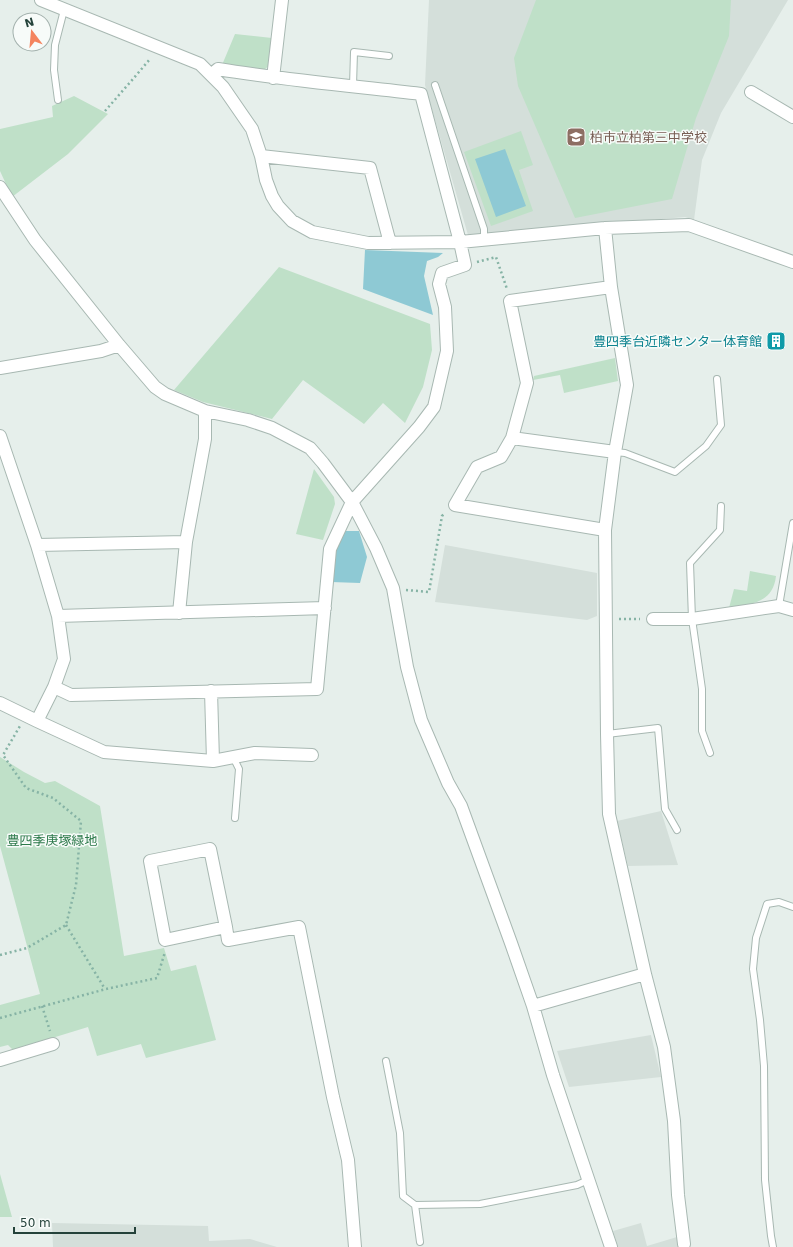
<svg xmlns="http://www.w3.org/2000/svg" width="793" height="1247" font-family="'DejaVu Sans','Noto Sans JP',sans-serif">
  <rect width="100%" height="100%" fill="#e6efeb"/>
  <path fill="#d4dfda" d="M429 0H788L721 113 702 160 694 220 685 217 468 235 425 85Z
    M445 545 597 573V616L587 620 435 602Z
    M661 811 678 865 628 866 617 821Z
    M651 1035 661 1077 569 1087 557 1051Z
    M52 1223 208 1226 209 1241 250 1239 277 1247H53Z
    M641 1223 647 1246 677 1237 678 1247H618L613 1231Z"/>
  <path fill="#bfe0c8" d="M536 0H731L729 36 696 118 672 199 575 218 518 86 514 58Z
    M235 34 272 38 270 65 260 73 222 65Z
    M74 96 108 114 68 154 12 197 0 171V129L53 117 52 106Z
    M521 131 533 165 519 170 533 211 491 226 464 152Z
    M279 267 430 324 432 350 423 387 405 423 383 403 364 424 303 380 272 419 203 402 174 390Z
    M615 358 618 381 564 393 560 375 533 380 534 376Z
    M314 469 334 497 335 504 323 540 296 534Z
    M750 571 776 576C773 603 752 604 729 608L734 589 747 591Z
    M0 757 24 772 45 783 55 781 100 806 124 956 164 948 171 971 196 965 216 1040 146 1058 141 1044 97 1056 88 1027 13 1050 8 1045 0 1047V1005L40 994 0 846Z
    M0 1174 12 1217H0Z"/>
  <path fill="#8ec9d4" d="M505 149 526 206 496 217 475 159Z
    M365 250 443 253 438 257 427 261 424 276 433 315 363 289Z
    M343 531H359L367 557 360 583 331 582 338 540Z"/>
  <g fill="none" stroke-linecap="round" stroke-linejoin="round">
    <g stroke="#a8b8b2" stroke-width="8">
      <path id="lane" d="M435 85 484 229V240
        M353 86 354 52 389 56
        M58 100 54 70 55 45 64 10
        M615 452 625 453 675 472 706 446 721 425 717 379
        M779 606 793 523
        M607 734 658 728 665 809 677 830
        M710 753 702 731V689L692 619 690 563 720 530 721 506
        M233 757 239 769 235 818
        M386 1061 400 1133 403 1196 415 1205
        M420 1242 415 1205 480 1204 577 1185 588 1180
        M773 1247 771 1236 765 1180 764 1066 760 1020 753 969 756 938 767 904 779 902 793 907"/>
    </g>
    <g stroke="#a8b8b2" stroke-width="14">
      <path id="street" d="M41 0 200 64 223 87 252 129 261 156 266 180 272 196 278 206 292 221 312 232 368 243 460 242 605 228 689 225 793 262
        M273 78 282 0
        M751 92 793 117
        M261 156 370 168 390 243
        M0 187 35 240 119 345 155 387 165 394 205 411 248 420 272 428 310 448 323 463 352 502 376 548 393 588 407 667 421 720 448 783 461 806 511 943 533 1006 553 1075 611 1247
        M605 228 611 287 627 385 615 452 605 530 607 734 609 814 645 974 664 1047 674 1121 678 1195 684 1244
        M0 368 101 351 119 345
        M0 436 37 545 58 616 64 659 54 687 37 721
        M512 438 615 452
        M605 530 455 505 477 467 501 457 512 438 527 383 510 301 611 287
        M186 542 205 439V411
        M37 545 186 542 179 613
        M58 616 325 608
        M653 619H692L779 606 793 610
        M54 687 71 695 317 689 330 549 352 502 419 427 434 407 447 351 445 307 439 284 442 273 465 265 460 242 421 94C353 86 285 80 218 69L212 74
        M211 691 213 761
        M0 703 37 721 104 752 213 761 255 753 312 755
        M226 927 165 940 150 861 210 849 226 927 228 940 299 927 333 1097 348 1160 355 1247
        M533 1006 645 974
        M0 1060 53 1044"/>
    </g>
    <path stroke="#86b3a5" stroke-width="2.5" stroke-dasharray="2 3" stroke-linecap="butt" d="M105 111 133 79 150 59
      M477 262 496 257 507 289
      M406 590 429 592 442 516 445 513
      M619 619H640
      M66 925 105 989
      M0 955 27 948 66 925 76 885 81 821 53 798 26 788 3 755 20 726
      M42 1006 50 1031
      M0 1018 106 989 157 978 165 952"/>
    <use href="#lane" stroke="#fff" stroke-width="6"/>
    <use href="#street" stroke="#fff" stroke-width="12"/>
  </g>
  <defs>
    <g id="school-square" transform="scale(1)"><rect x="-9" y="-9" width="18" height="18" rx="4" fill="#8d6e63" stroke="#f7fbf9"/><path d="M0-5L7-2L0 1L-7-2ZM-4 1L0 2.5L4 1V4Q0 6-4 4Z" fill="#fff"/></g>
    <g id="building-square" transform="scale(1)"><rect x="-9" y="-9" width="18" height="18" rx="4" fill="#0f9aa8" stroke="#f7fbf9"/><path d="M-4-6H4V6H1V3H-1V6H-4ZM-2.5-4.3h1.7v1.8h-1.7ZM.8-4.3h1.7v1.8H.8ZM-2.5-1h1.7V.8h-1.7ZM.8-1h1.7V.8H.8Z" fill="#fff"/></g>
  </defs>
  <g fill-rule="evenodd">
    <use href="#school-square" x="576" y="137"/>
    <use href="#building-square" x="776" y="341"/>
  </g>
  <g text-anchor="middle" dominant-baseline="central" stroke-width="3" stroke-linejoin="round" paint-order="stroke">
    <g font-size="13" fill="#785e54" stroke="#f7fbf9" text-anchor="start">
      <text x="590" y="137">柏市立柏第三中学校</text>
    </g>
    <g font-size="13" fill="#0d838f" stroke="#f7fbf9" text-anchor="end">
      <text x="762" y="341">豊四季台近隣センター体育館</text>
    </g>
    <g font-size="13" fill="#2d7a4b" stroke="#f7fbf9">
      <text x="52" y="840">豊四季庚塚緑地</text>
    </g>
  </g>
  <g transform="translate(32 32) rotate(344)"><circle r="19" fill="#f7fbf9" stroke="#a3b1ad"/>
  <path d="M0-3L7 15L0 10L-7 15Z" fill="#f4845f"/>
  <text y="-6" font-size="11" font-weight="bold" text-anchor="middle" fill="#24423a">N</text>
  </g>
  <path d="M14 1227v6h121v-6" fill="none" stroke="#24423a" stroke-width="2"/>
  <text x="20" y="1227" font-size="12" fill="#24423a" stroke="#f7fbf9" stroke-width="3" paint-order="stroke">50 m</text>
</svg>
